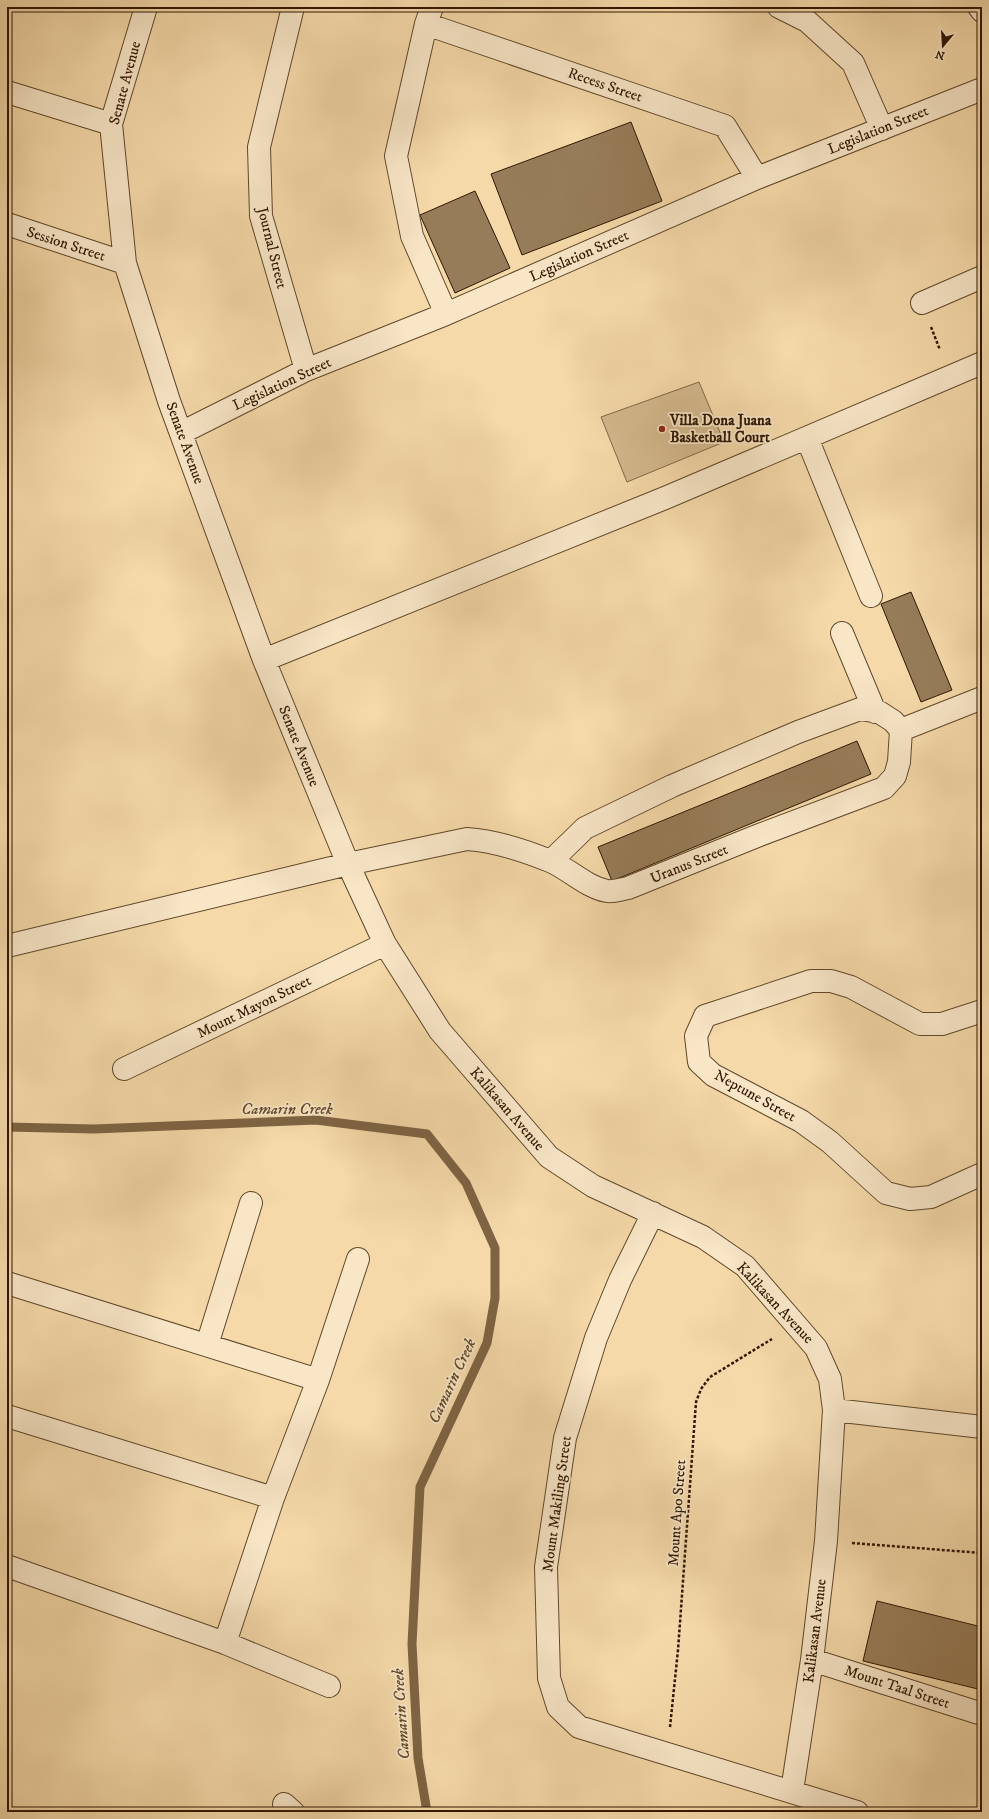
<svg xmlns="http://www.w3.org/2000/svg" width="989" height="1819" font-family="'IM FELL DW Pica',serif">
  <rect width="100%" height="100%" fill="#f5d9a9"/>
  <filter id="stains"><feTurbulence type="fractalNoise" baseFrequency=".005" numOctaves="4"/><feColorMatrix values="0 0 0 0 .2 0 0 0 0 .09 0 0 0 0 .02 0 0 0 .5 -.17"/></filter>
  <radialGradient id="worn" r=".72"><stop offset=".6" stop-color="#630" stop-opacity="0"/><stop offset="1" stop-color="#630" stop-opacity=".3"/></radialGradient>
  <path fill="#d3b88c" stroke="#816846" d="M699 382 724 442 627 482 601 417Z"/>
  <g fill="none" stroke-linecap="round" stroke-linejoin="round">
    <path stroke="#7e6443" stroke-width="9" d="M7 1127 94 1129 316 1120 427 1134 466 1183 495 1248V1298L487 1343 420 1487 412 1644 418 1758 427 1812"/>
  </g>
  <path fill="#967c58" stroke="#2f1700" d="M631 122 662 201 522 255 491 174Z
    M475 191 510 268 455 293 420 215Z
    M911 592 952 690 921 702 881 604Z
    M857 741 871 774 612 881 598 847Z
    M877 1601 982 1627V1690L863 1661Z"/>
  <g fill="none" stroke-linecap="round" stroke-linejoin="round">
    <g stroke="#60482a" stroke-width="24">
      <path id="minor" d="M146 7 111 124 125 263 169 401 264 660 348 864 385 944 440 1031 549 1157 593 1186 703 1237 745 1266 816 1348 830 1379 834 1410 826 1541 812 1660 792 1791
        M293 7 259 147 261 216 306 370
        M432 7 426 24 396 156 412 236 446 314
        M779 7 807 21 853 63 882 129
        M979 7 982 11
        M426 24 725 126 757 178
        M7 92 111 124
        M7 224 125 263
        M922 303 982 277
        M181 433 306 370 446 314 757 178 982 89
        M807 438 871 596
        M842 633 875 712
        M264 660 665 498 982 363
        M901 730 982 698
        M551 861 585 828 672 786 798 732 860 709 879 712 893 721 901 730
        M7 946 348 864 467 839C496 841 523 850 550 861 569 869 586 887 607 891 613 892 622 889 628 888L757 836 884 788 895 776 899 762 901 730
        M982 1011 942 1024H920L851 987 831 981H811L705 1016 696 1036 699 1062 713 1075 801 1121 830 1142 886 1193 910 1199 931 1197 982 1174
        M124 1069 385 944
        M653 1213 620 1280 596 1338 565 1438 546 1567 549 1678 558 1707 579 1727 857 1812
        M7 1283 318 1380
        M207 1345 251 1203
        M834 1410 982 1427
        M7 1416 273 1498
        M7 1566 225 1643 329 1686
        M225 1643 273 1498 318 1380 358 1259
        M812 1660 982 1714
        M284 1804 293 1812"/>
    </g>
    <path stroke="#2f1700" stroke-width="2.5" stroke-dasharray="3 2" stroke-linecap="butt" d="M931 327 940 350
      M852 1543 982 1553
      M670 1727 678 1650 696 1402 701 1389 710 1377 772 1339"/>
    <use href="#minor" stroke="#f8e6c7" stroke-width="22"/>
  </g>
  <circle fill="#8f2418" stroke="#f8e6c7" stroke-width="1.5" cx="662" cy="429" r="4"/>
  <g text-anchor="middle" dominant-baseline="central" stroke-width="3.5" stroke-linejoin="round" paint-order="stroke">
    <g font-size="15" fill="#2f1700" stroke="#f8e6c7">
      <text transform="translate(125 83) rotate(-75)">Senate Avenue</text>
      <text transform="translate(605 85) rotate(19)">Recess Street</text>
      <text transform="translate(878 130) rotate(-22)">Legislation Street</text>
      <text transform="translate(66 244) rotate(18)">Session Street</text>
      <text transform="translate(272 248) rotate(76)">Journal Street</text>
      <text transform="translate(579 256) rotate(-24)">Legislation Street</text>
      <text transform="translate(282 384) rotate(-25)">Legislation Street</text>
      <text transform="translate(185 443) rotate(70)">Senate Avenue</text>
      <text transform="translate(299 746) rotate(68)">Senate Avenue</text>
      <text transform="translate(689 864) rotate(-22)">Uranus Street</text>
      <text transform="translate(254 1007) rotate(-26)">Mount Mayon Street</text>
      <text transform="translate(755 1096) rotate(29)">Neptune Street</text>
      <text transform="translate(507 1109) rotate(49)">Kalikasan Avenue</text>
      <text transform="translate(775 1303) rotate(47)">Kalikasan Avenue</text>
      <text transform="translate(557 1504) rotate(-82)">Mount Makiling Street</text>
      <text transform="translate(677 1513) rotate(-86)">Mount Apo Street</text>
      <text transform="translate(815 1631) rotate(-83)">Kalikasan Avenue</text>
      <text transform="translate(897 1687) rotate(18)">Mount Taal Street</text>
    </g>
    <g font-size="15" font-weight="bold" fill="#2f1700" stroke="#f8e6c7" text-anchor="start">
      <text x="670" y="420">Villa Dona Juana<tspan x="670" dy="17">Basketball Court</tspan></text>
    </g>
    <g font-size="16" font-style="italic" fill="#634a2d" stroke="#f8e6c7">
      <text x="287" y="1109">Camarin Creek</text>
      <text transform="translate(452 1381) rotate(-65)">Camarin Creek</text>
      <text transform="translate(401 1714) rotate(-94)">Camarin Creek</text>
    </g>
  </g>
  <rect width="989" height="1819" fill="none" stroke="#f5d9a9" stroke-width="24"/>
  <rect x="8" y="8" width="973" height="1803" fill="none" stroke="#2f1700" stroke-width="2"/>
  <rect x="12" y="12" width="965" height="1795" fill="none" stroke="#2f1700"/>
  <g transform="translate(943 46) rotate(198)" stroke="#f8e6c7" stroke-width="3" paint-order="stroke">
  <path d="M0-3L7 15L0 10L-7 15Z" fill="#2f1700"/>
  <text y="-6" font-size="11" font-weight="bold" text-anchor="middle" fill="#2f1700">N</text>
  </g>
  <rect width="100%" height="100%" filter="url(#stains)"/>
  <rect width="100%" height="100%" fill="url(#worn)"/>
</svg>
